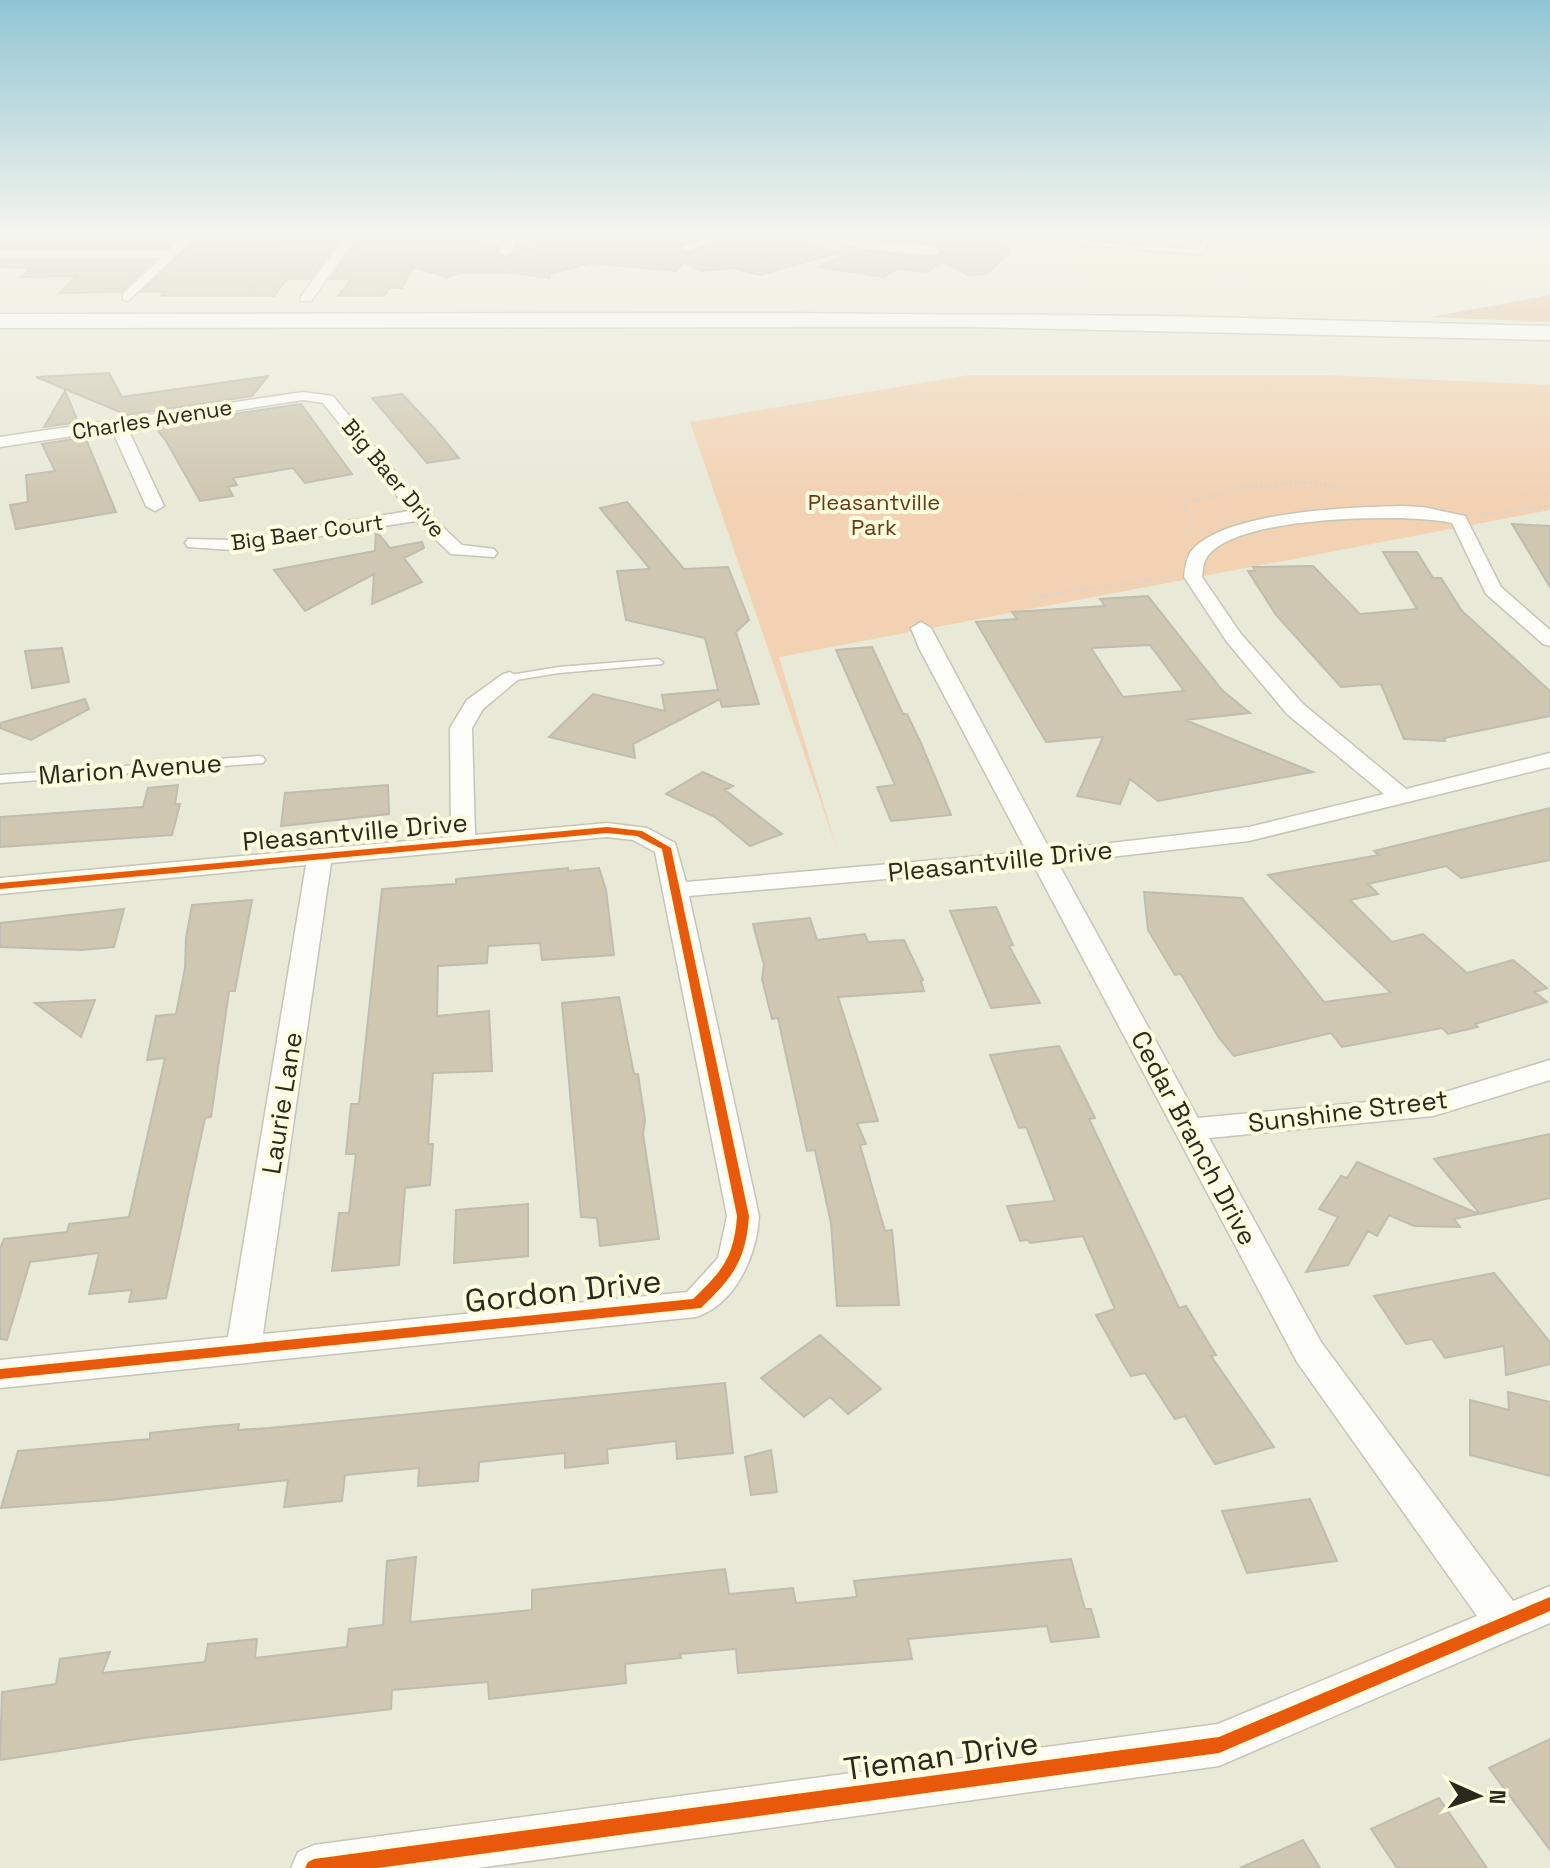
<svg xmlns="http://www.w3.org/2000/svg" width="1550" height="1868" font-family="'Space Grotesk',sans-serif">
  <rect width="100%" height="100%" fill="#e9e9d8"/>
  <path fill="#e8e7cb" d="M1002 235H1550V276L1455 290 1222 271 1110 285Z"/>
  <path fill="#f2d2b3" d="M969 375H1325L1550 385V510L779 657 837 849 690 422Z"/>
  <path fill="#e6c29f" d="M1550 295V322L1431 317Z"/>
  <path fill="#cfc7b1" stroke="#bfbcb0" stroke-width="2" fill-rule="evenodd" d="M538 235H700L677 247 689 254 728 235H757L840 252 760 275 733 268 701 271 684 262 676 271 590 263 550 274V278L513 273H461L447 277 413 267 402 288H389L384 296H338L351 279H330L358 241H480L478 245 499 246 497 253 508 258 517 247 536 249Z
    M882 235H980L1010 251 988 273 970 276 941 261 929 272 896 269 884 277 818 267 853 250 934 258 943 252 934 244 877 238Z
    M147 236H178L168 247H0V237Z
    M199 237H283L280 241H338L310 279H287L274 296H161L165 292H141Z
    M0 261H153L121 292 60 293 77 276 21 277 31 268 0 267Z
    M109 373 122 397 268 376 252 396 127 415 36 377Z
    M65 391 78 422 44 427Z
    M402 394 434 428 459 458 427 463 372 398Z
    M301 404 352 474 305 483 293 468 233 478 237 485 228 487 233 496 200 501 166 441 154 426Z
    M85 437 116 512 16 529 10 505 28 502 26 475 55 471 42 444Z
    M627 502 684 569 728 567 749 620 736 632 759 704 722 707 720 699 633 744 635 758 549 737 593 694 665 711 662 695 718 690 705 638 626 620 617 571 650 569 600 508Z
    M1512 524 1550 526V587Z
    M376 531 390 548 422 542 424 548 404 558 422 582 372 604 374 574 305 611 274 570 375 551Z
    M1383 552H1417L1433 578H1441L1462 611 1550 691V716L1444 738 1445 741 1404 739 1381 684 1341 687 1276 615 1248 571H1255L1253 567 1313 566 1360 614 1417 609Z
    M1148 596 1222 690 1250 713 1185 720 1313 772 1158 801 1130 779 1120 804 1077 796 1103 737 1046 742 976 622 1017 619 1012 612 1105 606 1100 599ZM1150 645 1184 691 1123 697 1091 648Z
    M872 647 903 714H907L920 741 951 815 891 821 877 787 895 785 836 650Z
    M62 648 69 682 32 688 25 651Z
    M85 699 89 709 31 740 0 728V723Z
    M703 772 733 786 725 790 782 834 750 846 715 817 666 794Z
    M178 785 175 804H180L172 835 0 847V817L143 807 148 788Z
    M388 785 389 814 281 826 285 793Z
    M1550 808V860L1461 878 1446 866 1368 884 1378 894 1350 900 1392 942 1423 934 1467 973 1513 960 1547 988 1535 992 1547 1002 1475 1024 1478 1027 1448 1034 1442 1028 1342 1047 1331 1033 1234 1056 1219 1038 1181 974 1175 975 1148 930 1144 892 1242 898 1324 1002 1391 993 1268 875 1379 855 1374 851Z
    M568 868V871L599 868 606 890 614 955 542 960 540 943 488 946 487 963 438 966 437 1016 489 1011 492 1071 433 1073 428 1144H433L430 1185 405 1188 399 1265 332 1271 339 1213H349L356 1154H346L351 1104H359L382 889 456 884V879Z
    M252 900 235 991H229L211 1117 205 1118 166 1298 129 1302 132 1290 89 1294 99 1253 30 1262 7 1340 0 1339V1249L4 1239 67 1232 69 1224 129 1217 165 1058 147 1060 156 1016 176 1014 185 968 186 938 192 905Z
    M996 907 1013 945 1009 946 1040 1003 991 1008 950 911Z
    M124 909 114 947 81 950 0 947V923Z
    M810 918 817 940 865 934 868 942 904 940 923 980 921 981 924 991 838 997 878 1121 857 1123 866 1144 860 1145 885 1231 892 1230 899 1305 837 1306 831 1223 815 1150 807 1151 778 1018 772 1019 762 979 764 965 753 924Z
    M619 997 634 1074H638L645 1120 643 1134 659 1239 600 1246 597 1218 581 1217 562 1003Z
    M95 1000 81 1037 35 1003Z
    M1059 1046 1095 1118 1089 1119 1179 1308 1186 1306 1216 1355 1211 1356 1274 1447 1215 1464 1185 1416 1175 1419 1145 1373 1131 1376 1123 1363 1096 1315 1115 1309 1083 1236 1030 1243 1028 1240 1020 1241 1007 1206 1055 1201 1026 1127 1019 1128 990 1055Z
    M1550 1134V1198L1480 1214 1434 1159Z
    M1357 1162 1479 1214 1454 1219 1460 1227 1414 1226 1389 1215 1377 1236 1368 1231 1348 1265 1306 1272 1338 1217 1319 1209 1341 1176 1347 1178Z
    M528 1204V1256L454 1263 456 1210Z
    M1494 1273 1550 1342V1364L1506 1375 1504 1346 1445 1358 1432 1339 1406 1344 1374 1296Z
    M820 1335 881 1389 848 1414 830 1397 804 1417 761 1378Z
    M725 1383 733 1453 677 1459 676 1441 607 1449 608 1463 565 1468V1453L479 1462 478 1481 418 1486 419 1468 345 1475 342 1501 284 1507 288 1480 110 1500 1 1508 18 1451 150 1439V1433L207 1427 239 1424 238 1430 270 1428Z
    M1508 1392 1550 1402V1476L1470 1455V1400L1509 1410Z
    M771 1450 777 1492 751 1495 745 1457Z
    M1310 1499 1337 1561 1247 1573 1222 1511Z
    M416 1557 410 1622 532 1610V1590L725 1569 729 1594 793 1588 796 1603 857 1597 854 1581 1071 1559 1085 1609H1091L1099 1637 1051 1642 1047 1626 908 1639 912 1659 738 1673 736 1649 680 1654 681 1658 625 1664 626 1683 489 1699 488 1682 392 1690 391 1709 143 1738 0 1760 2 1692 56 1684 60 1659 110 1652 102 1673 205 1662 208 1644 257 1639 255 1658 347 1647 349 1629 383 1625 387 1561Z
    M1550 1739V1850L1489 1768Z
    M1439 1798 1487 1868H1397L1371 1829Z
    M1303 1840 1320 1868H1240Z"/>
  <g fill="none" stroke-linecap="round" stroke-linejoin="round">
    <g stroke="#c5c5b8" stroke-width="3">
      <path id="lane" d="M1061 235H1071L1089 241 1198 250 1203 238 1208 239 1203 252 1200 254 1088 245Z
        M658 659 663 662 662 664 559 673 510 681 504 678 510 675 559 667Z
        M259 756 263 757 265 760 263 763 0 783V775Z"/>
    </g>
    <g stroke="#c5c5b8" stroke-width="3">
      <path id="street" d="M184 235H197L128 301 123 300V294L161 258H0V250H169Z
        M346 235H358L311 301H301L300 298Z
        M506 235H518L512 252 506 256 500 252Z
        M708 235H725L690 251 680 248Z
        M807 235C849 235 892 244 934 247L940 251 934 255 863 249Z
        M303 392 333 396 431 516 462 545 494 549 497 553 494 557 451 554 416 521 232 550 188 547 185 543 188 539 232 540 409 511 323 403 303 400 127 427 164 506 155 511 146 506 112 430 0 447V437Z
        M1402 506 1423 507 1465 516 1501 587 1550 630V646L1543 644 1486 594 1452 523C1408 513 1229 515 1206 559 1203 564 1203 571 1202 577L1241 634 1303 704 1406 789 1550 753V767L1249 841 1058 863 1198 1118 1432 1096 1550 1060V1080L1433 1116 1209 1138 1321 1342 1513 1601 1550 1586V1623L1219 1766 478 1868H291L298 1852 314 1845 1218 1724 1477 1616 1297 1362 1034 866 689 896 759 1216C757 1255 736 1304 696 1317L0 1388V1360L228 1337 306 865 0 894V878L451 837 450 728 467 700 503 674 510 672 520 678 483 709 472 728 475 835 607 823 647 828 675 843 686 882 1027 852 919 648 911 628 921 622 931 628 1050 850 1249 827 1384 794 1287 714 1227 642 1184 577C1185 569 1186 560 1190 553 1219 511 1354 507 1402 506ZM607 837 633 840 655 852 727 1216 718 1258 687 1292 263 1334 331 863Z"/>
    </g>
    <g stroke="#c5c5b8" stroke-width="3">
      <path id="highway" d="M775 313 1163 316 1550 326V340L969 327 0 328V314Z"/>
    </g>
    <path stroke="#d6d6d1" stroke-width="3" stroke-dasharray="2 3" stroke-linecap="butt" d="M1480 515 1550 505
      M1184 533 1192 522 1183 502 1220 496 1237 488 1294 483 1316 482 1346 491
      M1031 597 1171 577"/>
    <use href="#lane" fill="#fcfcf9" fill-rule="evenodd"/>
    <use href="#street" fill="#fcfcf9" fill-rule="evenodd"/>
    <use href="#highway" fill="#fcfcf9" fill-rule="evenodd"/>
    <g stroke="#fefcde" stroke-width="5">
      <path id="cycleway" d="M607 827 642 831 671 848 749 1216C746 1261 732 1278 701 1308L0 1379V1369L693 1299C722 1271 734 1258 737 1216L662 849 637 836 607 833 0 889V883Z
        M1550 1597V1611L1219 1753 378 1868H305L308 1862 314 1859 1219 1737Z"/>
    </g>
    <use href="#cycleway" fill="#e8590c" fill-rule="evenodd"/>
  </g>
  <linearGradient id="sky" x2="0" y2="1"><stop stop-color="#91c5d4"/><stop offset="0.47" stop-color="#f5f5ed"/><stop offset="1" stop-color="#f5f5ed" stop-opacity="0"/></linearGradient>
  <rect width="1550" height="497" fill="url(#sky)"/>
  <g text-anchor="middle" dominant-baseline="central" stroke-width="8" stroke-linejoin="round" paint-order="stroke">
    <g font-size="22" fill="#2a291e" stroke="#fefcde">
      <text transform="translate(152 419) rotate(-9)">Charles Avenue</text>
      <text transform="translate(394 478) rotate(50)">Big Baer Drive</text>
      <text transform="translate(307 532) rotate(-8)">Big Baer Court</text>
    </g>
    <g font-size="22" fill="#643913" stroke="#fefcde">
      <text x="874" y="502">Pleasantville<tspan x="874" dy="25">Park</tspan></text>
    </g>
    <g font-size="26" fill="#2a291e" stroke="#fefcde">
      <text transform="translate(130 769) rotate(-4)">Marion Avenue</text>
      <text transform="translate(355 832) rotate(-5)">Pleasantville Drive</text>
      <text transform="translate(1000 861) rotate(-6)">Pleasantville Drive</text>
      <text transform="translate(282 1103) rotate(-81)">Laurie Lane</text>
      <text transform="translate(1348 1111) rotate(-7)">Sunshine Street</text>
      <text transform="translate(1194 1138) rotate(62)">Cedar Branch Drive</text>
    </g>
    <g font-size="32" fill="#2a291e" stroke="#fefcde">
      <text transform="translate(563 1291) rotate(-6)">Gordon Drive</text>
      <text transform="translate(941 1756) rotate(-8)">Tieman Drive</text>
    </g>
  </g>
  <g transform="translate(1478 1796) rotate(93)" stroke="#fefcde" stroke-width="6" paint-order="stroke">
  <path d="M0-6L14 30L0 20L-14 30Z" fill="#2a291e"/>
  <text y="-12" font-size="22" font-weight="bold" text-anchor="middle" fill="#2a291e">N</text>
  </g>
</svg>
